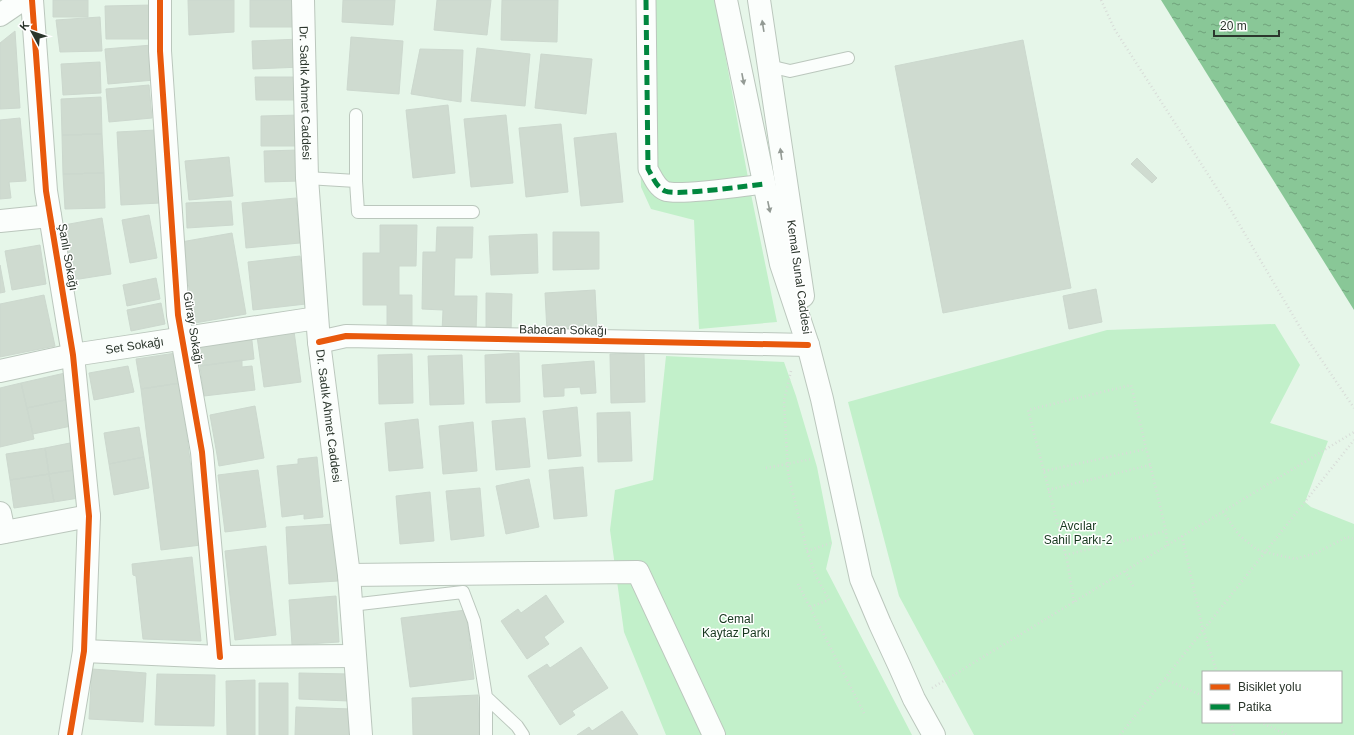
<svg xmlns="http://www.w3.org/2000/svg" width="1354" height="735" font-family="Arial,sans-serif">
  <defs>
    <pattern id="water-ripples" width="26" height="14" patternUnits="userSpaceOnUse"><rect width="26" height="14" fill="#89c797"/><path d="M2 4q2-2 4 0t4 0M15 11q2-2 4 0t4 0" fill="none" stroke="#70a27b"/></pattern>
  </defs>
  <rect width="100%" height="100%" fill="#e6f6e9"/>
  <path fill="#c2f0ca" fill-rule="evenodd" d="M636 0H715L751 194 777 322 699 329 694 220 651 209 641 187Z
    M1275 324 1300 365 1270 423 1328 441 1305 502 1311 507 1354 524V735H974L899 596 848 402 1107 330ZM1203 672H1341V722H1203Z
    M666 356 784 362 796 396 817 467 832 543 826 569 912 735H666L624 632 610 530 615 490 653 480Z"/>
  <path fill="url(#water-ripples)" d="M1161 0H1354V310Z"/>
  <path fill="#cfdbd0" stroke="#ccd8ce" d="M53 0H88V17H53Z
    M188 0H234V32L189 35Z
    M250 0H295L294 27H250Z
    M343 0H395L393 25 342 22Z
    M437 0H491L487 35 434 30Z
    M502 0H558L557 42 501 40Z
    M153 5V39H106L105 6Z
    M100 17 102 51 60 52 56 20Z
    M15 31 20 108 0 109V43Z
    M351 37 403 41 399 94 347 90Z
    M301 39 302 67 253 69 252 41Z
    M1023 40 1071 288 943 313 895 66Z
    M152 45 155 80 108 84 105 49Z
    M477 48 530 54 525 106 471 101Z
    M420 49 463 50 461 102 411 94Z
    M541 54 592 59 586 114 535 108Z
    M100 62 101 93 63 95 61 64Z
    M255 77H300V100H256Z
    M149 85 152 118 109 122 106 89Z
    M101 97 102 134 62 135 61 99Z
    M448 105 455 173 413 178 406 110Z
    M300 115 299 146H261V116Z
    M506 115 513 183 471 187 464 119Z
    M20 118 26 181 9 182 11 198 0 199V120Z
    M561 124 568 192 526 197 519 128Z
    M156 130 160 203 121 205 117 132Z
    M616 133 623 202 581 206 574 138Z
    M102 134 104 173 63 174 62 135Z
    M299 150 300 181 265 182 264 151Z
    M229 157 233 196 189 200 185 161Z
    M1137 158 1157 178 1152 183 1131 164Z
    M104 173 105 208 65 209 63 174Z
    M296 198 300 243 246 248 242 203Z
    M231 201 233 225 187 228 186 203Z
    M149 215 157 258 130 263 122 220Z
    M102 218 111 274 73 280 64 225Z
    M380 225H417L416 266H399V295H412V328H387V305H363V253H380Z
    M437 227H473L472 258H455L454 296H477L476 333 442 332 443 310 422 309 423 252H436Z
    M553 232H599V269L553 270Z
    M232 233 246 314 195 323 181 242Z
    M537 234 538 273 491 275 489 236Z
    M40 245 46 284 12 290 5 251Z
    M300 256 306 304 253 310 248 262Z
    M0 265 5 292 0 293Z
    M156 278 160 299 127 306 123 285Z
    M1096 289 1102 322 1069 329 1063 296Z
    M595 290 597 329 547 332 545 293Z
    M486 293 512 294 511 333H486Z
    M44 295 55 346 0 357V304Z
    M161 303 165 324 131 331 127 310Z
    M293 324 301 382 264 387 256 329Z
    M251 332 254 359 200 366 197 338Z
    M176 353 180 383 141 389 136 359Z
    M519 353 520 402 486 403 485 355Z
    M644 353 645 402 611 403 610 354Z
    M412 354 413 403 379 404 378 355Z
    M462 355 464 404 430 405 428 356Z
    M242 360V367L252 366 255 390 204 396 200 366Z
    M594 361 596 393 581 394 580 387 564 388V396L544 397 542 365Z
    M128 366 134 392 94 400 89 373Z
    M65 373 70 399 27 408 21 383Z
    M21 383 34 439 0 447V388Z
    M180 383 201 545 161 550 141 389Z
    M70 399 76 425 33 434 27 408Z
    M255 406 264 458 219 466 210 415Z
    M577 407 581 456 548 459 543 411Z
    M630 412 632 461 598 462 597 413Z
    M525 418 530 467 496 470 492 421Z
    M418 419 423 468 389 471 385 423Z
    M473 422 477 471 443 474 439 426Z
    M139 427 144 457 109 464 104 433Z
    M75 442 80 469 49 474 45 448Z
    M45 448 49 474 10 480 6 454Z
    M144 457 149 488 114 495 109 464Z
    M317 457 323 517 304 519V514L282 517 277 466 298 464V459Z
    M583 467 587 516 554 519 549 470Z
    M80 469 85 497 54 502 49 474Z
    M258 470 266 527 225 532 218 475Z
    M49 474 54 502 14 508 10 480Z
    M529 479 539 527 506 534 496 486Z
    M480 488 484 536 451 540 446 491Z
    M430 492 434 541 400 544 396 496Z
    M335 524 338 581 289 584 286 527Z
    M266 546 276 635 235 640 225 551Z
    M192 557 201 641 143 639 136 576 133 575 132 564Z
    M546 595 564 622 544 637 549 644 527 659 501 621 518 609 521 613Z
    M336 596 339 642 292 645 289 600Z
    M466 610 474 679 410 687 401 618Z
    M581 647 608 688 572 711 575 715 560 725 528 676 547 664 550 668Z
    M92 669 146 673 143 722 89 719Z
    M299 673 350 674 349 701 299 699Z
    M157 674 215 675 214 726 155 725Z
    M255 680V735H227L226 681Z
    M259 683H288V735H259Z
    M478 695 479 735H413L412 698Z
    M296 707 351 709V735H295Z
    M622 711 638 735H577L589 727 592 731Z"/>
  <g fill="none" stroke-linecap="round" stroke-linejoin="round">
    <g stroke="#bbc7bd" stroke-width="14">
      <path id="service" d="M769 66 790 71 848 58
        M356 115V181L358 212H473
        M307 178 356 181
        M351 605 463 592 474 621 486 697V735
        M486 697 517 726 523 735"/>
    </g>
    <g stroke="#bbc7bd" stroke-width="21">
      <path id="pedestrian" d="M646 0 648 169C653 177 656 187 665 191 677 196 746 186 764 184"/>
    </g>
    <g stroke="#bbc7bd" stroke-width="24">
      <g id="minor">
        <path d="M32 0 46 191 73 355 89 516 84 651 70 735"/>
        <path d="M160 0V51L178 315 202 452 220 657"/>
        <path d="M0 221 50 216"/>
        <path d="M319 342 346 336 808 345"/>
        <path id="s1" d="M0 371 73 355 317 318"/>
        <path d="M0 513 4 532"/>
        <path d="M0 533 89 516"/>
        <path d="M349 575 638 572 714 735"/>
        <path d="M84 651 220 657 354 656"/>
      </g>
    </g>
    <g stroke="#bbc7bd" stroke-width="24">
      <path id="tertiary" d="M0 15 22 0"/>
    </g>
    <g stroke="#bbc7bd" stroke-width="24">
      <g id="primary">
        <path id="s2" d="M303 0 307 178 319 342 349 575 361 735"/>
        <path d="M726 0 781 264 808 345 822 399 861 579 880 624 899 665 914 699 934 735"/>
        <path d="M759 0 803 296"/>
      </g>
    </g>
    <path stroke="#d8dcd8" stroke-width="2.5" stroke-dasharray="1 3" stroke-linecap="butt" d="M1101 0 1115 30 1229 207 1304 334 1354 408
      M791 371 784 401 788 473 807 551 816 576 829 600 810 607
      M766 468 812 459
      M1044 471 1146 449
      M1048 490 1150 465
      M1223 512 1239 535 1256 549 1265 552 1295 559 1316 553 1347 537 1354 539
      M1182 536 1203 630 1217 672
      M807 551 831 543
      M1065 555 1166 531
      M1125 571 1134 588
      M798 584 865 715
      M1074 602 1067 560 1028 410 1131 385 1166 531 1167 546
      M1165 679 1203 696
      M932 688 1354 432
      M1231 722 1234 735
      M1260 722 1288 735
      M1120 735 1354 440"/>
    <use href="#service" stroke="#fbfefc" stroke-width="12"/>
    <use href="#pedestrian" stroke="#fbfefc" stroke-width="19"/>
    <use href="#minor" stroke="#fbfefc" stroke-width="22"/>
    <use href="#tertiary" stroke="#fbfefc" stroke-width="22"/>
    <use href="#primary" stroke="#fbfefc" stroke-width="22"/>
    <path stroke="#00873e" stroke-width="5" stroke-dasharray="10 5" stroke-linecap="butt" d="M646 0 648 169C653 177 656 187 665 191 677 196 746 186 764 184"/>
    <g stroke="#fff" stroke-width="8">
      <path id="cycleway" d="M32 0 46 191 73 355 89 516 84 651 70 735
        M160 0V51L178 315 202 452 220 657
        M319 342 346 336 808 345"/>
    </g>
    <use href="#cycleway" stroke="#e8590c" stroke-width="6"/>
  </g>
  <defs><path id="oneway-solid" d="M-6-.8H1V-3.2L6.5 0L1 3.2V.8H-6Z"/></defs>
  <g fill="#939a94">
    <use href="#oneway-solid" transform="translate(763 26) rotate(-99)"/>
    <use href="#oneway-solid" transform="translate(743 79) rotate(79)"/>
    <use href="#oneway-solid" transform="translate(781 154) rotate(-98)"/>
    <use href="#oneway-solid" transform="translate(769 207) rotate(78)"/>
  </g>
  <g text-anchor="middle" dominant-baseline="central" stroke-width="3" stroke-linejoin="round" paint-order="stroke">
    <g font-size="12" fill="#2b362c" stroke="#fff">
      <text stroke="none"><textPath href="#s2" startOffset="93">Dr. Sadık Ahmet Caddesi</textPath></text>
      <text transform="translate(68 257) rotate(80)">Şanlı Sokağı</text>
      <text transform="translate(799 277) rotate(82)">Kemal Sunal Caddesi</text>
      <text transform="translate(193 328) rotate(81)">Güray Sokağı</text>
      <text transform="translate(563 330) rotate(1)">Babacan Sokağı</text>
      <text stroke="none"><textPath href="#s1" startOffset="137">Set Sokağı</textPath></text>
      <text stroke="none"><textPath href="#s2" startOffset="417">Dr. Sadık Ahmet Caddesi</textPath></text>
    </g>
    <g font-size="12" fill="#15371d" stroke="#fff">
      <text x="1078" y="526">Avcılar<tspan x="1078" dy="14">Sahil Parkı-2</tspan></text>
      <text x="736" y="619">Cemal<tspan x="736" dy="14">Kaytaz Parkı</tspan></text>
    </g>
  </g>
  <rect x="1202" y="671" width="140" height="52" fill="#ffffff" stroke="#aaafab"/>
  <rect x="1210" y="684" width="20" height="6" fill="#e8590c" stroke="#aaafab"/>
  <text x="1238" y="691" font-size="12" fill="#2b362c">Bisiklet yolu</text>
  <rect x="1210" y="704" width="20" height="6" fill="#00873e" stroke="#aaafab"/>
  <text x="1238" y="711" font-size="12" fill="#2b362c">Patika</text>
  <g transform="translate(32 32) rotate(310)" stroke="#ffffff" stroke-width="3" paint-order="stroke">
  <path d="M0-3L7 15L0 10L-7 15Z" fill="#2b362c"/>
  <text y="-6" font-size="11" font-weight="bold" text-anchor="middle" fill="#2b362c">K</text>
  </g>
  <path d="M1214 30v6h65v-6" fill="none" stroke="#2b362c" stroke-width="2"/>
  <text x="1220" y="30" font-size="12" fill="#2b362c" stroke="#ffffff" stroke-width="3" paint-order="stroke">20 m</text>
</svg>
